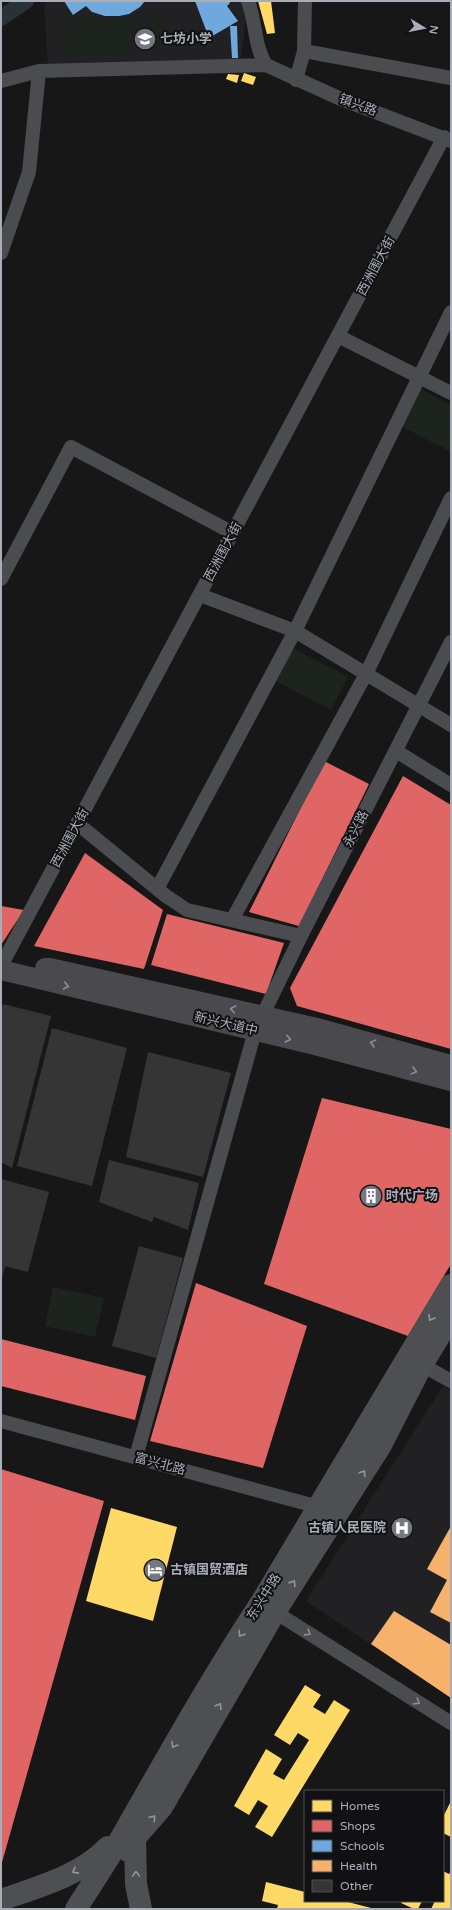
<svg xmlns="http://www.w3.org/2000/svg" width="452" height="1910" font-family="'Varela Round','Noto Sans SC',sans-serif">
  <rect width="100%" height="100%" fill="#171717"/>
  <path fill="#212123" d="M49 1H241L246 15 241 62 48 65 44 4Z
    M443 1386 451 1391V1698L306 1601Z"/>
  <path fill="#1d241e" d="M128 18 130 53 64 56 62 21Z
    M151 19H164L165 48 152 49Z
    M147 20 148 49 136 50 135 21Z
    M418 388 451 405V452L399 425Z
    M287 645 348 677 331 710 270 678Z
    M53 1287 104 1298 95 1337 45 1326Z"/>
  <path fill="#ffd966" d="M258 1H271L275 33 267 34Z
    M244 73 256 77 253 85 241 81Z
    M228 74 239 75 237 83 226 79Z
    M111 1508 177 1527 153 1621 86 1601Z
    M305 1685 321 1695 313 1707 325 1714 334 1700 350 1710 272 1837 255 1827 268 1806 258 1800 249 1815 234 1806 266 1749 282 1759 273 1774 284 1780 309 1740 298 1733 290 1745 274 1735Z
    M451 1801V1837L443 1833V1817Z
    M443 1871 449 1874 451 1871V1909H431L435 1901H443Z
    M266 1882 305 1892V1901H344L375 1909H277L278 1905 262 1901Z
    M402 1901H422L418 1909H414L401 1903Z"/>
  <path fill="#e06666" d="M324 761 369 784 299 926 249 912Z
    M403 776 451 805V1049L297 1006 290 988Z
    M85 853 163 910 144 969 34 946Z
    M1 906 24 910 1 945Z
    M167 914 284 943 266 994 151 965Z
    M322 1098 451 1129V1264L408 1336 264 1284Z
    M196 1283 307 1326 263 1468 150 1441Z
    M1 1339 146 1376 135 1420 1 1386Z
    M1 1469 104 1501 1 1866Z"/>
  <path fill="#6fa8dc" d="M64 1H145L140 7 129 14 119 16H105L92 12 86 6 73 15Z
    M195 1H229L230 3 227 6 238 21 209 38Z
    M230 26H237L238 58H232Z"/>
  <path fill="#f6b26b" d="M451 1526V1623L430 1612 447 1580 427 1569Z
    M394 1611 451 1645V1698L371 1644Z"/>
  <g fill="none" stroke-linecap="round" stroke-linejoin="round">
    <path stroke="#2a3239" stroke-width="16" d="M1 18 26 1"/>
  </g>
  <path fill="#353536" d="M3 1004 51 1016 12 1168 1 1162V1011Z
    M52 1028 127 1048 92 1186 17 1166Z
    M148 1052 231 1073 203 1177 126 1157Z
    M109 1160 199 1183 188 1230 154 1217 152 1222 99 1202Z
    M1 1179 49 1192 28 1272 5 1266 2 1279Z
    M139 1246 183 1258 156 1358 112 1346Z"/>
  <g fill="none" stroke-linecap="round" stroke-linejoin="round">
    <path stroke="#4b4c50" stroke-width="14" d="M248 1C256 22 254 46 266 65
      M304 51 451 78
      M296 80 304 51 305 1
      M1 81 39 71 266 65 341 99 451 141
      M1 253 29 172 39 71
      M338 336 451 393
      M1 579 71 447 233 533
      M200 595 295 631 451 725
      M396 751 451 785
      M78 824 166 896 187 910 301 936
      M157 889 295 631 451 312
      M232 920 366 674 451 498
      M1 966 444 137
      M422 1365 451 1381
      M1 1421 319 1507
      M136 1457 255 1031 301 936 451 642
      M275 1612 451 1723"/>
    <path stroke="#4a4a4e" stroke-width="20" d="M45 968H50L317 1028 451 1065
      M1 970 315 1045 451 1081"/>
    <path stroke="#4d4f52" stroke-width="22" d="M135 1838 136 1884 141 1909
      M128 1851 135 1838 162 1807 275 1612 381 1445 422 1365 451 1317
      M1 1900C38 1887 80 1876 108 1847
      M76 1909C93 1882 111 1856 126 1829 170 1752 213 1675 262 1601L451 1285"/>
  </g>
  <defs><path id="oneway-chevron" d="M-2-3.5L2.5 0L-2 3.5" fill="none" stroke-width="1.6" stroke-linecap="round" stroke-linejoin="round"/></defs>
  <g stroke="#8c8f98">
    <use href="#oneway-chevron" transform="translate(66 986) rotate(13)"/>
    <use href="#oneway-chevron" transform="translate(233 1009) rotate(-167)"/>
    <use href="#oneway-chevron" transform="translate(288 1039) rotate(13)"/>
    <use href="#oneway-chevron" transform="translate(373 1043) rotate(-165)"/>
    <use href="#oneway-chevron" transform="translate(414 1071) rotate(15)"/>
  </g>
  <g stroke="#91969e">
    <use href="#oneway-chevron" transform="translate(431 1318) rotate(120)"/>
    <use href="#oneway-chevron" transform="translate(363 1473) rotate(-58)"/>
    <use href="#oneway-chevron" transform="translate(293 1583) rotate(-58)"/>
    <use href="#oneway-chevron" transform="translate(241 1634) rotate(123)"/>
    <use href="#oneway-chevron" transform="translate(219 1706) rotate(-59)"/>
    <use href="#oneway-chevron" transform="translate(174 1745) rotate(121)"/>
    <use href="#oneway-chevron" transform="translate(153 1818) rotate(-49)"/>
    <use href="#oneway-chevron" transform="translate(75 1871) rotate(152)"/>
    <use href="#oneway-chevron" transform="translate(136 1874) rotate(-91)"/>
  </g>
  <g stroke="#8c9099">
    <use href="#oneway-chevron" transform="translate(308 1633) rotate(32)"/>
    <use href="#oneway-chevron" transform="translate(417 1702) rotate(32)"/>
  </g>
  <defs>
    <g id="school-disc" transform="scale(1.15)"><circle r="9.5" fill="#757880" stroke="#111113"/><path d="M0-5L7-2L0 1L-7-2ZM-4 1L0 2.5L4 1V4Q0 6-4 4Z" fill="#fff"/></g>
    <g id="building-disc" transform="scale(1.15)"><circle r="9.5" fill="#757880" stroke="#111113"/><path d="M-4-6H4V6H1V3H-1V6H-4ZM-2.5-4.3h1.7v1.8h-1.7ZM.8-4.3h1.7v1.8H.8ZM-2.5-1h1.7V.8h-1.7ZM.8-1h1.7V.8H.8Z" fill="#fff"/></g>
    <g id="hospital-disc" transform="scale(1.15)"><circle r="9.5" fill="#757880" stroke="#111113"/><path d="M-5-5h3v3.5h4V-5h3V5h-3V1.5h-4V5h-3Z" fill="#fff"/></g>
    <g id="hotel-disc" transform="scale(1.15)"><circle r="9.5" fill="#757880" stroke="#111113"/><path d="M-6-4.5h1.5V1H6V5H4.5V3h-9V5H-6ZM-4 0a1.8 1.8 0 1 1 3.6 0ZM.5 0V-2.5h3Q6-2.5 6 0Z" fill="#fff"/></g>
  </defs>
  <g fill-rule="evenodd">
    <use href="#school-disc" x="145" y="39"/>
    <use href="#building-disc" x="371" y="1196"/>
    <use href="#hospital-disc" x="402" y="1528"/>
    <use href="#hotel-disc" x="155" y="1570"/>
  </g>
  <g text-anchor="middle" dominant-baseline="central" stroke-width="4" stroke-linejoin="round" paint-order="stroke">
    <g font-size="13" font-weight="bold" fill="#a8adb8" stroke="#111113" text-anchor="start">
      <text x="160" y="39">七坊小学</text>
      <text x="386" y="1196">时代广场</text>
      <text x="386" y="1528" text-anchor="end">古镇人民医院</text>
      <text x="170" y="1570">古镇国贸酒店</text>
    </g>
    <g font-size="13" fill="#a8adb8" stroke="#111113">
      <text transform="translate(358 105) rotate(21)">镇兴路</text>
      <text transform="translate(376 266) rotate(-62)">西洲围大街</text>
      <text transform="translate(223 552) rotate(-62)">西洲围大街</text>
      <text transform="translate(356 829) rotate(-63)">永兴路</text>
      <text transform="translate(70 838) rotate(-62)">西洲围大街</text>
      <text transform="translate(226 1024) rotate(13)">新兴大道中</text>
      <text transform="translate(160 1464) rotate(15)">富兴北路</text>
      <text transform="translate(264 1597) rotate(-58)">东兴中路</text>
    </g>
  </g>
  <rect width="452" height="1910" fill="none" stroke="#a8adb8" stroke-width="4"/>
  <rect x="304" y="1790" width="140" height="112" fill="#111113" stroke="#4d4f55"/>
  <rect x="312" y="1800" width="20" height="12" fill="#ffd966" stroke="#4d4f55"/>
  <text x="340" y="1810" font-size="12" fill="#a8adb8">Homes</text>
  <rect x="312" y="1820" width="20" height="12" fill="#e06666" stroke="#4d4f55"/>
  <text x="340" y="1830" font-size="12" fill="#a8adb8">Shops</text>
  <rect x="312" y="1840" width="20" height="12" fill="#6fa8dc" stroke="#4d4f55"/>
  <text x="340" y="1850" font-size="12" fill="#a8adb8">Schools</text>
  <rect x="312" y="1860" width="20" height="12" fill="#f6b26b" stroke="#4d4f55"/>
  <text x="340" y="1870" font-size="12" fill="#a8adb8">Health</text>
  <rect x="312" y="1880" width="20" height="12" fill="#353536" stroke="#4d4f55"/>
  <text x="340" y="1890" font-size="12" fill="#a8adb8">Other</text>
  <g transform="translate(424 28) rotate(100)" stroke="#111113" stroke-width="3" paint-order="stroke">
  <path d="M0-3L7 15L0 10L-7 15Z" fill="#a8adb8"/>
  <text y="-6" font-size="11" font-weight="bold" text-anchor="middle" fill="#a8adb8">N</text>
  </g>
</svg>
